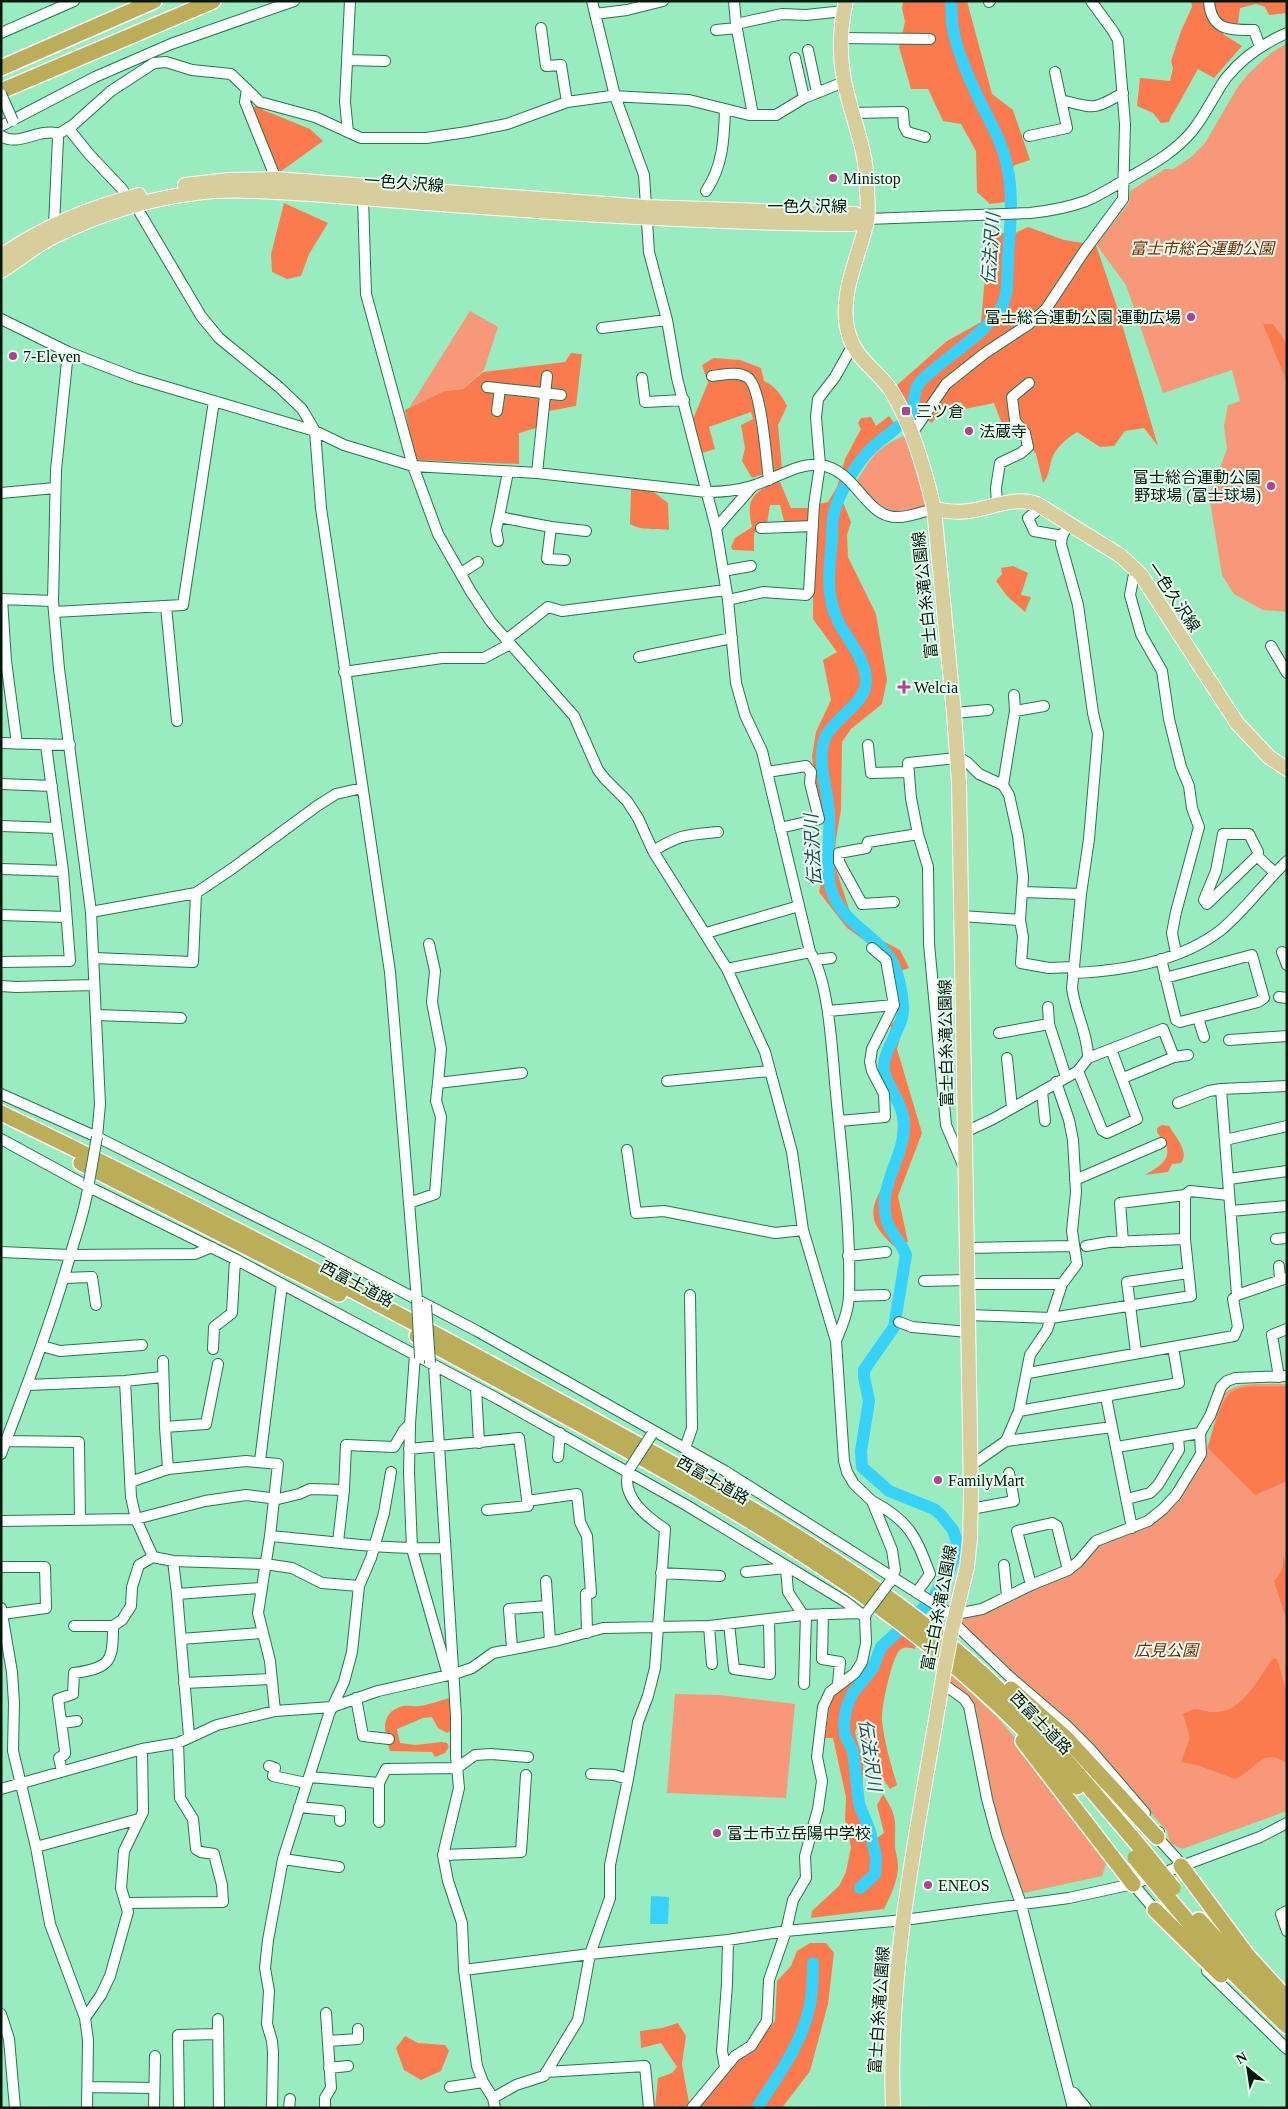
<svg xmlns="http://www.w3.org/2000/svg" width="1288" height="2109" font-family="'Times New Roman','Noto Sans JP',serif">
  <rect width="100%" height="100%" fill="#99ecbf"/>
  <path fill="#f79979" d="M1287 43V612L1263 610 1234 594 1222 575 1209 496 1227 449 1224 426 1228 405 1240 401 1232 370 1163 393 1126 285 1096 244 1129 203 1130 191 1165 169H1173L1191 157 1205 143 1237 88 1248 74 1271 53Z
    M470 311 498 327 484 370 463 389 444 391 409 408Z
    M906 435 917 462 928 506C887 517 884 511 856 482 873 455 876 448 906 435Z
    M1254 1384H1287V1811L1182 1849 1170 1843 1167 1831 1071 1726 1003 1666 962 1626 961 1621 965 1617 995 1609 1042 1584 1097 1544 1149 1525 1205 1455 1222 1396C1232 1386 1241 1385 1254 1384Z
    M949 1672 998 1718 1028 1753 1103 1851 1106 1864 1102 1876 1024 1893 1021 1891 991 1798 976 1708C969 1695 954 1689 946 1677Z
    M675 1694 719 1695 795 1704 786 1798 667 1793Z"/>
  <path fill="#fb7b4e" d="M903 1H967L992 94 1013 110 1030 160 1015 165 1005 174 1012 189 1006 202 990 204 977 192 976 151 961 124 943 121 928 89H911L899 47 905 22 902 8Z
    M1191 1H1287V13L1269 15 1265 7 1256 4 1240 8 1238 23 1223 34 1242 46 1214 78 1198 69C1191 81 1185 93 1178 105 1175 111 1171 115 1169 122L1161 123 1153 113 1137 106 1140 78 1170 81 1173 68 1171 61 1181 31 1192 7Z
    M258 105 263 110 310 129 323 141 280 172 249 109Z
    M284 203 328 223 309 254 301 276 287 279 272 272 271 254Z
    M1028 227 1064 240 1096 245 1116 304 1158 446 1144 428 1125 431 1114 446 1100 447 1077 432C1068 438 1058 445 1053 456 1049 465 1050 475 1043 483L1036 454 1014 425 1002 424 994 403 965 409 961 402 942 407 932 423 920 415 912 421 896 386 947 341 981 322 989 232 1013 234Z
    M1263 324H1273L1287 344V382Z
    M571 353 582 354 576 406 549 411 543 426 519 433V464L415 460 405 410 444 391 463 389 483 372 565 362Z
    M714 358 740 360 761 368 764 381C776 387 781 394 787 406L778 425 782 468 752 478 742 461 745 448 741 425 753 419 751 412 709 427 715 449 702 453 693 419 708 383 702 365Z
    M889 416 899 429 870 445 841 497 851 522 847 535 848 557 876 614 887 680 882 704 851 729 842 742 841 810 836 839 834 863 851 915 881 940 900 950 909 968 894 973 883 954 847 928 819 892 824 871 826 843 824 812 818 805 812 756 816 732 831 700 823 660 837 652 813 619 814 505 828 502 837 487 845 459 861 429 858 423 861 418 871 417 876 426Z
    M775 482H780L791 508H808L810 510 811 525H785L780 505H770L767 524 754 533V551L733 550 731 547 735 538 752 527C746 500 751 494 775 482Z
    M631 490H651L668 503 669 530C654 527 644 532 630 524Z
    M1013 566 1028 573 1021 595 1031 597 1025 612 1007 596 996 581 1002 574 1001 568Z
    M904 1009 905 1020 897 1049 922 1133 898 1196 908 1242 895 1247C851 1209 886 1197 895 1155 897 1146 899 1121 897 1112 894 1098 885 1083 880 1069L889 1045 891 1025Z
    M1162 1125 1169 1126C1175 1136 1190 1152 1181 1163L1172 1164 1168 1172 1145 1175C1157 1168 1175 1159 1164 1141 1162 1138 1159 1136 1157 1132V1128Z
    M1287 1386V1481L1255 1495 1208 1448C1214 1430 1220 1392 1240 1388 1255 1385 1271 1387 1287 1386Z
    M1282 1554 1287 1565V1622L1274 1581C1282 1574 1285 1564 1282 1554Z
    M896 1626 916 1645 915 1649C910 1648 905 1646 900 1650 892 1656 881 1709 882 1720 884 1742 891 1764 897 1785L890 1789 872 1763 861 1727H857L855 1732C857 1742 862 1753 863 1763 864 1787 854 1822 877 1838L884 1833 877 1805 883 1794C898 1818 895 1819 895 1846 895 1852 898 1858 898 1865 898 1881 891 1895 884 1909L811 1918 812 1911 839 1886 846 1872 851 1847 845 1819 846 1797 833 1738H825L830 1704 838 1689 860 1674Z
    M1273 1658 1277 1659 1287 1693V1764C1262 1745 1255 1772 1235 1779L1200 1766 1181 1762 1190 1738 1183 1714C1200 1704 1201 1713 1217 1712 1243 1711 1260 1676 1273 1658Z
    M450 1698 455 1728 447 1733 438 1728 432 1717 423 1718 397 1729 400 1743 415 1745 442 1742 447 1743 449 1747 445 1753 435 1757 432 1752 390 1751C384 1733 379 1712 403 1706 409 1705 414 1707 419 1706 430 1705 440 1700 450 1698Z
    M810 1943H826L834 1953 828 2004 810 2071 782 2108H695L731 2060 759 2041 775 2021 777 1981 791 1966 797 1951Z
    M678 2023 686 2036 682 2064 690 2108H655L658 2078 672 2073 677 2067 661 2043 641 2048 640 2031 662 2028Z
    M405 2036 418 2043 445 2045 449 2051 441 2071 421 2080 404 2070 396 2048Z"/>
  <path fill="#36d2f9" d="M651 1896 669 1897 668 1924H650Z"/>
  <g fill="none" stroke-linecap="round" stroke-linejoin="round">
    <path stroke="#36d2f9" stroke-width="12" d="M860 1888 875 1874 876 1857 870 1831 859 1804 853 1751 845 1735 844 1723 846 1709 852 1694 873 1668 881 1647 932 1600 950 1569 958 1545 953 1530 941 1515 934 1509 889 1491 862 1467 861 1451 869 1401 864 1377V1370L894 1327 906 1255C901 1241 889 1232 886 1218 878 1185 906 1155 904 1123 903 1100 882 1082 884 1064 886 1044 905 1026 903 1005 902 991 898 970 890 958 873 933 841 922 831 889 825 868 831 834 829 812 828 788 815 759 826 736 836 716 867 703 866 680 866 660 848 640 839 623 825 596 829 570 832 541 832 532 832 521 834 513 839 493 857 461 873 447 882 438 904 424 910 415 916 405 912 391 920 382 943 358 987 334 1002 306 1009 292 1007 272 1008 257 1010 227 1014 197 1007 166 1002 140 988 119 977 95 968 76 957 50 953 29 951 20 952 10 951 1
      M757 2108C777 2077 801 2045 809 2009 813 1994 813 1978 813 1963"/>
    <g stroke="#207851" stroke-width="12">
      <path id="minor" d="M592 1 615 96 644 175 649 252 667 320 677 378 716 528 728 600 736 683 745 715 762 751 810 952C830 982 832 1056 836 1093 842 1158 851 1228 849 1294 849 1310 842 1326 836 1341
        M734 1 736 24 753 115
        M1209 1C1211 31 1230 30 1254 30L1260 47
        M989 2 990 1
        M595 14 627 10 663 1
        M736 24 782 14 806 15 844 11
        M541 28 546 66 561 65 567 102
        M716 30 737 28
        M1 33 74 1
        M841 38 930 39
        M808 50 817 92
        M795 58 804 98
        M347 60 385 61
        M1055 72 1061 100C1095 108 1092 111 1123 93
        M247 89 245 102 276 179
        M853 113 903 112 904 126 907 132 925 137
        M1 126 95 77 171 44 294 1
        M68 128 89 154 123 190
        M348 132 345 102 350 1
        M57 135 73 125 111 91 154 63 166 62 192 70 231 74 260 102 315 117 361 138H426L467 132 507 124 567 102 611 96 689 100 749 115H776L804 98 844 82
        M1 136C18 147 37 129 56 133L58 138 54 225
        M1029 136 1067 128 1061 100
        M706 191C723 166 724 139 725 110
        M363 198 366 294 413 466 438 534 471 592 491 622 574 716 598 770 605 779 627 801 638 818 653 851 727 969 765 1052 792 1152 803 1230 836 1341 844 1461 847 1472 854 1484 872 1501 892 1550 895 1570 890 1582
        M140 213 201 316 219 338 279 387 302 409 315 431 321 508 390 972 417 1300
        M867 219 1030 213C1049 211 1067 208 1086 201 1098 196 1111 188 1123 181 1147 167 1175 153 1193 130 1206 114 1214 95 1226 78 1242 58 1264 43 1287 33
        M1 319 68 352 136 378 315 431 344 445 413 466 537 473 707 492C723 492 736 491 752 486 773 480 798 462 820 465 853 469 864 510 889 516 902 520 921 512 934 509
        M602 328 667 320
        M68 352 56 470 53 601 59 669 91 912 100 1104 97 1137
        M712 376C723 375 737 371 747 377 762 386 766 460 769 480
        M642 378 645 402 684 400
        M487 387 561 395
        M497 411 500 389
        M911 435 946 384 985 353 1029 324 1046 309 1083 253 1123 199 1125 124 1118 40 1113 31 1091 1
        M508 472 499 517 551 527 586 531
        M537 473 547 376
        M1 493 55 488
        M997 505 996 488 1000 463 1021 453 1028 447 1025 433 1015 421 1012 397 1029 383
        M1041 507 1028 518 1034 531 1062 536
        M551 527 547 559 565 560
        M716 528 753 486
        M761 528 813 526
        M498 541 496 530 499 517
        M1135 569 1130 595 1141 634 1162 671 1169 719 1181 767 1189 786 1192 808 1199 827 1176 912 1172 933 1176 953
        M723 571 751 566
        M461 573 478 562
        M1 599 53 601
        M2 599 6 661 17 744
        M728 600 763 592 806 595 809 592 814 505 820 465 816 417 818 399 835 377 849 352 854 348
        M166 606 177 721
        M54 612 183 605 214 401
        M506 640 548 607 562 611 726 590
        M1271 646 1287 673
        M639 657 732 638
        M344 672 442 658H484L510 644
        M1015 711 1044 706
        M954 713 988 710
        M1 743 70 745
        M868 745 871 773 909 772
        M957 756 968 763 979 774 1003 785 1009 795 1018 836 1023 877 1020 920 961 916
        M957 758 908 763 911 798 918 834 928 867 929 944 946 1125 963 1165
        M767 772 806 766 811 772 810 783 819 819 780 828
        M1 784 52 786
        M1003 785 1015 711 1014 695
        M1 826 57 828
        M653 851C681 834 686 835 718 832
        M1257 856 1207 904 1204 900 1216 871 1223 834H1249L1258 852 1257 856 1275 873
        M1 869 63 871
        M1023 892 1081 894
        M894 902 862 904 839 862V853L866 848 868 842 918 834
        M91 912 196 893 233 868 317 806 336 794 362 788
        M1 915 66 917
        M1020 920 1023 937 1021 963 1049 968 1073 967
        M706 933 799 906
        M429 944 435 971 432 1002 441 1049 438 1083
        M1282 952 1287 965
        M94 958 193 962 196 893
        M1161 959 1176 1020 1180 1022 1258 1002 1264 998 1252 955 1165 978
        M816 960 831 958
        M1 962 70 961 63 871 46 745
        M727 969 810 952
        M1073 973C1122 971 1181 961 1221 930 1245 910 1264 883 1287 861
        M1 986 16 987 94 985
        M1279 997 1287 998
        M1048 1007 1049 1024 1066 1077
        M828 1011 894 1005
        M96 1015 181 1018
        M1198 1018 1204 1037
        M999 1033 1049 1024
        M1229 1040 1287 1036
        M1174 1057 1188 1055
        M1007 1058 1012 1108
        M1088 1058 1163 1029 1174 1057 1123 1078
        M1078 1071 1102 1130 1107 1133 1137 1119 1111 1049
        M667 1081 770 1071
        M1042 1091 1045 1121
        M1 1094 97 1137 317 1247 477 1331 725 1471 949 1613 956 1614 982 1609 1031 1585 1068 1570 1078 1562 1096 1541 1148 1521 1163 1509 1176 1495 1201 1454 1200 1433 1210 1416 1221 1387 1227 1381 1235 1378 1287 1376
        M1178 1103 1209 1091 1221 1089
        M839 1121 885 1117 884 1094 872 1071 870 1062 872 1049 894 1005 886 960 872 948
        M965 1132 993 1119 1078 1071 1088 1058C1088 1034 1075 1012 1072 988L1081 894 1089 839 1098 734 1093 713 1078 605 1061 544 1062 536 1069 524
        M1 1139 89 1187 235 1259 498 1399 686 1505 846 1602 865 1617
        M1225 1140 1287 1126
        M627 1150 636 1213 664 1211 775 1233 803 1230
        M1229 1179 1287 1171
        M1075 1180 1161 1143
        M409 1203 435 1194 441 1117 436 1101 438 1083 522 1073
        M1231 1211 1287 1206
        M1276 1239 1287 1238
        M1123 1242 1120 1203 1185 1195 1190 1191 1229 1195
        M1086 1246 1109 1242 1185 1239
        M967 1248 1074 1246
        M1 1252 70 1255 195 1254 212 1247
        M848 1256 886 1252
        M1279 1266 1280 1280
        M64 1278 92 1277 96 1305
        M924 1281 967 1280
        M967 1284H1062
        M1237 1295 1221 1089 1287 1086
        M849 1296 885 1295
        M968 1315 1051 1318 1191 1296 1185 1239V1195
        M899 1322 912 1327 968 1332
        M42 1346 60 1351 142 1345
        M213 1349 214 1327 232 1313 235 1259
        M1136 1352 1127 1282 1188 1273
        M415 1355 410 1424 409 1472 412 1549 448 1675
        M163 1361 165 1427 168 1469
        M434 1366 456 1716V1756L459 1788 443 1855 448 1881 462 1923 464 1970 477 2066 483 2082 493 2098 495 2108
        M1028 1373 1234 1336 1238 1327 1233 1299 1237 1295 1287 1278
        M1279 1377 1272 1335 1287 1329
        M125 1381 131 1497 136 1519 153 1557 173 1561 265 1564 292 1568 322 1583 359 1586
        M28 1385 125 1381 162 1377
        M476 1388 479 1443
        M1106 1397 1132 1528
        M1019 1411 1179 1383 1173 1347
        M165 1427 206 1424 218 1364
        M6 1441 79 1442 80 1520
        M1006 1441 1112 1427
        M1117 1447 1200 1433
        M685 1448 692 1428 690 1295
        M409 1449 519 1438 528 1506 487 1510
        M1 1454C26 1388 51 1323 70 1256 77 1231 86 1208 89 1182
        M558 1457 560 1433
        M260 1461 282 1284
        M970 1466 1006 1441 1019 1411 1030 1355 1047 1330 1062 1284 1077 1264 1072 1231 1076 1192 1073 1140 1069 1120 1056 1082
        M130 1482 168 1469 246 1461 278 1464 270 1536 258 1613 270 1661 275 1711
        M344 1490 346 1445 394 1447 404 1430 410 1424
        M1127 1499 1150 1493 1158 1485 1179 1450 1178 1437
        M527 1501 577 1494 580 1522 587 1536 591 1593 586 1594 587 1633
        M872 1501C910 1521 916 1537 930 1574L917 1592
        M971 1509 1014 1501 1009 1473
        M1 1521 136 1519 205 1501 246 1495 278 1499 299 1494 310 1489 344 1490 338 1542
        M270 1536C328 1541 386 1550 445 1548
        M173 1561 177 1594 189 1736
        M1004 1565 1007 1597
        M1 1567H45L46 1608 2 1614
        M792 1569 786 1568 788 1592 803 1615
        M746 1572 786 1568
        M661 1573 720 1576
        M546 1581 550 1641
        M1031 1585 1017 1531 1052 1523 1057 1526 1068 1570
        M177 1594 261 1588
        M1 1608 12 1672 14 1703 13 1751 36 1847 50 1924 85 2018 88 2040 87 2108
        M823 1614 822 1659 840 1662 838 1684
        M954 1623 1010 1677 1066 1725 1090 1749 1145 1813
        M729 1624 734 1669 770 1674 769 1620
        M74 1626H113L122 1620 131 1606 132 1587 139 1565 153 1557
        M709 1626 712 1664
        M181 1639 261 1633
        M512 1648 509 1609 547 1606
        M184 1683 272 1679
        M942 1683 964 1699 969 1706 987 1799 997 1836 1021 1904 1073 2108
        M804 1684 806 1615
        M356 1698 363 1736 389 1739
        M62 1723 77 1721
        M269 1766 275 1768 273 1776 306 1783
        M62 1771 59 1758 65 1754V1751L58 1699 73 1694 74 1673C111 1668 113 1661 113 1626
        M591 1774 614 1775 628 1779
        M310 1777 379 1783 386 1769 457 1768 475 1755 491 1754 528 1757
        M1 1789 142 1749 178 1743 217 1725 275 1711 332 1707 378 1691 457 1673 472 1668 493 1653 559 1640 603 1628 709 1626 803 1615 859 1613
        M299 1807 340 1811V1821
        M379 1822V1783
        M1159 1832 1157 1837 1186 1869
        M36 1847 139 1819
        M443 1855 521 1852 526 1775
        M283 1859 339 1867
        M1133 1884 1155 1910V1914
        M126 1903 223 1902 222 1885 214 1854 201 1852 196 1849 193 1819 180 1798 178 1743
        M1287 1911 1281 1914 1287 1931
        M464 1970 590 1954 728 1940 786 1931 904 1920 1069 1898 1133 1884 1260 1837 1287 1823
        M1207 1971 1287 2049
        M1 2014 9 2039 15 2108
        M85 2018 101 1995 110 1976 128 1912 121 1888 124 1851 143 1812 142 1749
        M218 2019 219 2108
        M328 2041 358 2039V2029
        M725 2067 722 2051 727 1984 728 1940
        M329 2068 348 2066
        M546 2072 645 2066 649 2108
        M88 2087 154 2088
        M450 2087 483 2082
        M1069 2091 1074 2093 1086 2108
        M493 2098 516 2085 544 2076 578 2020 590 1954 610 1898V1865L628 1779 638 1722 648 1696 655 1668 665 1529C645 1516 618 1494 630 1468
        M154 2108 155 2056
        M179 2108 178 2035 217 2034
        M272 2108 273 2052 272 2041 267 2024 269 1991 265 1968 268 1940 283 1859 329 1714 344 1682 352 1652 359 1586 371 1558 384 1513 391 1472
        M289 2108 290 2099
        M325 2108V2098L331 2088 326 2013
        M692 2108 735 2056 751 2046 767 2021 769 1980 786 1931 793 1900 806 1878 805 1856 818 1809 822 1781 817 1757 823 1707 830 1692 855 1673 862 1662 866 1643 865 1617 867 1612"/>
    </g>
    <g stroke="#fff" stroke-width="16">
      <path id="major" d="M846 1C840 27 839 54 844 80 851 116 867 149 867 187 867 198 869 210 867 221 859 258 837 297 849 335 856 360 879 371 892 392 913 427 925 470 934 509L954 713 959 783 971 1496 970 1539 967 1567 952 1629
        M185 185 228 180 276 179 646 207 855 214 867 219
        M1 256C43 227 91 207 139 195
        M1 271C19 260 36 245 55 236 99 214 147 199 196 193 234 188 272 192 310 194 491 208 671 223 853 224L867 219
        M934 509C945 511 957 513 969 511 992 508 1014 496 1037 504L1121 556 1141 575 1237 723 1269 757 1287 769
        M893 2108C887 1960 921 1816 944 1671"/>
    </g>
    <g stroke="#fff" stroke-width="18">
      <path id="highway" d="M1 68 154 1
        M1 91 213 1
        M1 1113C192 1205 380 1303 566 1405 696 1476 838 1552 952 1647 1025 1708 1084 1781 1145 1853
        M81 1163 339 1294
        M417 1336C649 1464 902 1581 1077 1787
        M1011 1689 1066 1738 1157 1837
        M1023 1741 1133 1884
        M1181 1866 1247 1955 1287 1999
        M1164 1893 1224 1964 1287 2026
        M1155 1910 1221 1975
        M1199 1920 1254 1980 1287 2011"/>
    </g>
    <use href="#minor" stroke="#fff" stroke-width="10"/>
    <use href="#major" stroke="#d7ce9b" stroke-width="14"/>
    <use href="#highway" stroke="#bcad58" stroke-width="15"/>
    <g stroke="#207851" stroke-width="12" stroke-linecap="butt">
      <path id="minor-bridge" d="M1 94 13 121
        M89 1182 97 1137
        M417 1300 420 1358
        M426 1305 430 1363
        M630 1468 652 1434
        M868 1611 889 1583"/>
    </g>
    <g stroke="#fff" stroke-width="16" stroke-linecap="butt">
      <path id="major-bridge" d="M944 1671 952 1629"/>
    </g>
    <g stroke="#fff" stroke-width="18" stroke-linecap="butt">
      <path id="highway-bridge" d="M1145 1853 1173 1888
        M1135 1858 1164 1893"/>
    </g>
    <use href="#minor-bridge" stroke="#fff" stroke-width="10"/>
    <use href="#major-bridge" stroke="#d7ce9b" stroke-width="14"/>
    <use href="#highway-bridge" stroke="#bcad58" stroke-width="15"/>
  </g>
  <g fill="#b53f97" stroke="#e7fef0" stroke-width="2">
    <circle cx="833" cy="178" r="5"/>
    <circle cx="1191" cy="317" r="5"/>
    <circle cx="13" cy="356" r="5"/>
    <rect x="901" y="406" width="10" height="10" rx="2.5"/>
    <circle cx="969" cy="431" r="5"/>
    <circle cx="1271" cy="486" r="5"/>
    <path d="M901.5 679.5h5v5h5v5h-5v5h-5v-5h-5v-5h5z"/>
    <circle cx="938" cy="1480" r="5"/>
    <circle cx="717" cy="1833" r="5"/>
    <circle cx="928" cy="1885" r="5"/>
  </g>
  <g text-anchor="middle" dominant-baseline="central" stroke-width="4" stroke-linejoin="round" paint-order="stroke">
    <g font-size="16" fill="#01180c" stroke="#e7fef0" text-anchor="start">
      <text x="843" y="178">Ministop</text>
      <text x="1181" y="317" text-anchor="end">富士総合運動公園 運動広場</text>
      <text x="23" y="356">7-Eleven</text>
      <text x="916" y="411">三ツ倉</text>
      <text x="979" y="431">法蔵寺</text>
      <text x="1261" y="477" text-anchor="end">富士総合運動公園<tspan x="1261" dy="18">野球場 (富士球場)</tspan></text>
      <text x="914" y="687">Welcia</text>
      <text x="948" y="1480">FamilyMart</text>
      <text x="727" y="1833">富士市立岳陽中学校</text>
      <text x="938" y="1885">ENEOS</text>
    </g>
    <g font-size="16" fill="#01180c" stroke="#e7fef0">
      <text transform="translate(404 183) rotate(4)">一色久沢線</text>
      <text x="807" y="206">一色久沢線</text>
      <text transform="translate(925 595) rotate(-96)">富士白糸滝公園線</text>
      <text transform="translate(1174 597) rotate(56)">一色久沢線</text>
      <text transform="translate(946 1043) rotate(-91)">富士白糸滝公園線</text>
      <text transform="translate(357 1284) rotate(28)">西富士道路</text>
      <text transform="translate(713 1480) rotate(30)">西富士道路</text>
      <text transform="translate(939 1608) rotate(-79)">富士白糸滝公園線</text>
      <text transform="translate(1041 1723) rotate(46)">西富士道路</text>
      <text transform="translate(879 2010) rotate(-86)">富士白糸滝公園線</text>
    </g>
    <g font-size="16" font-style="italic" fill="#772706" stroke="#e7fef0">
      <text x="1202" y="248">富士市総合運動公園</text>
      <text x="1166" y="1650">広見公園</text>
    </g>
    <g font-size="18" font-style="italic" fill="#2f4d57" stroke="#e7fef0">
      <text transform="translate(991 249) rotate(-86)">伝法沢川</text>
      <text transform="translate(813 850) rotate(-93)">伝法沢川</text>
      <text transform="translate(870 1755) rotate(82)">伝法沢川</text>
    </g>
  </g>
  <rect width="1288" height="2109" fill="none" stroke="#01180c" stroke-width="5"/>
  <g transform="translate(1248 2069) rotate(330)" stroke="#e7fef0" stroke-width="4" paint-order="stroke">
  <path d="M0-4L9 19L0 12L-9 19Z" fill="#01180c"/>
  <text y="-8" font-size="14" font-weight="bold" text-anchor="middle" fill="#01180c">N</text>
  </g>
</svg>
